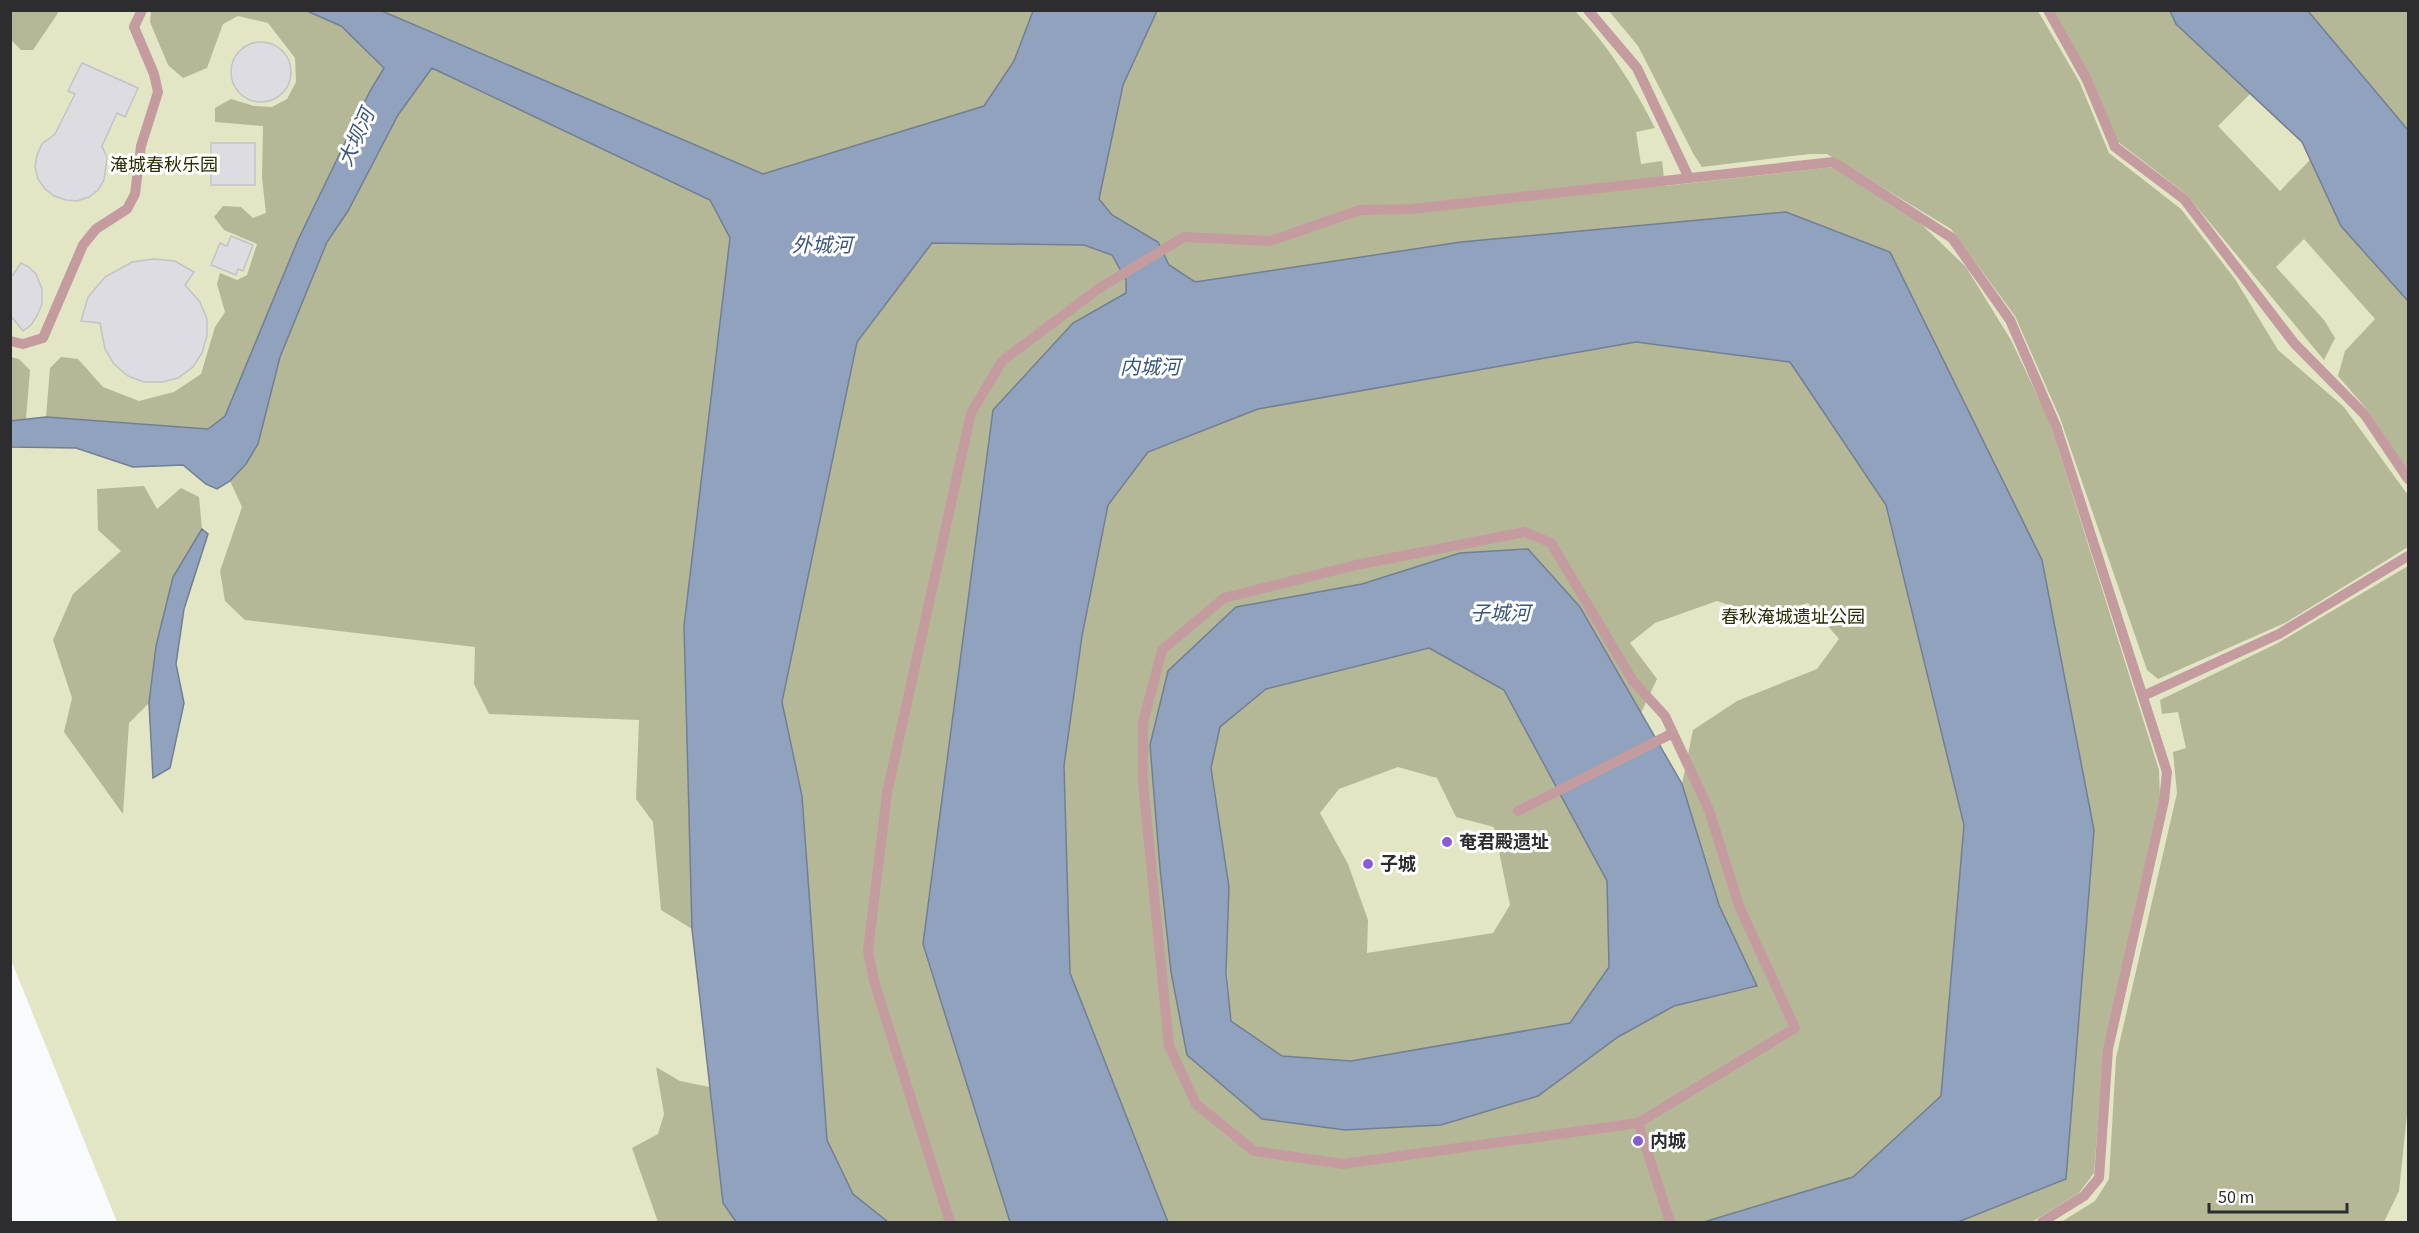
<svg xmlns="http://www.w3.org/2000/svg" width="2419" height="1233" font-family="'Source Sans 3','Noto Sans SC',sans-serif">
  <rect width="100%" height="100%" fill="#f8fafe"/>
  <path fill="#e3e6c5" d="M10 11H603L225 416 46 417 11 421Z
    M1033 11H2408V1222H117L11 960 10 447 76 448 133 467 183 465 206 484 230 481 1014 61Z"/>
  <path fill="#b5b896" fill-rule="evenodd" d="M11 10 58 11V13L33 50H21L11 40Z
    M151 11H307L340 26 384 67 370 91 298 240 225 416 208 429 46 417 50 368 61 357 78 359 103 387 139 401 174 392 201 374 215 327 225 312 217 284 220 273 237 280 247 275 257 244 224 230 214 217 223 206 241 207 253 218 266 213 262 178 263 126 215 122V108L231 99 254 106 272 107 287 99 296 82 295 58 268 23 238 16 223 24 207 68 183 78 168 65 150 22Z
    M382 11H1033L1014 61 984 106 763 174Z
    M1157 11H1575C1608 45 1633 85 1655 128L1636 132 1641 164 1662 161 1665 186 1833 167 1919 222 1966 267 2011 340 2049 420 2159 770 2160 798 2104 1046 2094 1173 2079 1193 2032 1222H1958L2066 1179 1890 252 1461 242 1195 282 1169 265 1158 242 1112 215 1099 199 1123 85Z
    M1609 11H2038L2080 83 2109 153 2181 209 2235 279 2278 350 2344 407 2408 495V547L2285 623 2158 679 2147 670 2060 418 2015 316 1951 229 1827 154H1810L1702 167 1694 155 1638 46Z
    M2053 11H2170L2176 24 2250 94 2218 126 2280 191 2310 160 2341 226 2408 301V471L2369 412 2338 376 2345 351 2375 319 2304 239 2276 267 2324 320 2335 338 2324 360 2186 194 2117 141Z
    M2308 11H2408V130Z
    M432 68 710 200 730 237 684 626 692 929 661 910 653 822 636 799 639 720 489 714 474 684 475 647 245 620 225 601 220 571 242 507 230 481 246 464 258 444 280 357 327 242 348 211 398 115Z
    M932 243 1084 245 1112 255 1126 280V293L1073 323 923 944 1010 1222H888L853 1194 827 1140 802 796 782 702 857 342Z
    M1636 342 1790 362 1886 505 1964 825 1941 1096 1853 1177 1704 1222H1168L1070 973 1064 766 1082 636 1108 505 1148 452 1258 409ZM1460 553 1580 607 1641 713 1657 679 1630 643 1655 623 1717 601 1764 616 1808 603 1839 639 1817 669 1737 701 1693 730 1682 784 1719 905 1757 987 1674 1006 1618 1037 1262 1119 1187 1055 1171 972 1160 868 1150 745 1362 584Z
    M11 357 19 359 30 370 26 419 11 421Z
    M144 486 157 509 181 488 199 497 202 529 173 577 156 646 149 703 129 723 123 814 64 732 72 698 53 640 73 594 121 551 98 530 97 489Z
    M2408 566V1105L2399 1191 2384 1222H2061L2095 1201 2109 1179 2116 1058 2177 793 2173 752 2186 748 2178 712 2162 714 2160 700 2278 643Z
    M1430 648 1504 690 1607 881 1609 967 1570 1023 1351 1061 1282 1056 1231 1021 1211 768 1220 727 1265 689ZM1398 767 1437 778 1456 817 1494 827 1510 905 1493 933 1367 953 1368 920 1348 864 1320 813 1339 789Z
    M656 1067 680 1081 710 1087 723 1203 736 1222H658L632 1148 658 1134 664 1114Z"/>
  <path fill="#90a2be" stroke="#727f93" stroke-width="1.5" fill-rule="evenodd" d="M307 11H382L763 174 984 106 1014 61 1033 11H1157L1123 85 1099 199 1112 215 1158 242 1169 265 1195 282 1461 242 1786 212 1890 252 2042 560 2094 830 2066 1179 1958 1222H1704L1853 1177 1941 1096 1964 825 1886 505 1790 362 1636 342 1258 409 1148 452 1108 505 1082 636 1064 766 1070 973 1168 1222H1010L923 944 993 410 1073 323 1126 293V280L1112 255 1084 245 932 243 857 342 782 702 802 796 827 1140 853 1194 888 1222H736L723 1203 692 929 684 626 730 238 710 200 432 68 398 115 348 211 327 242 280 357 258 444 246 464 230 481 217 489 206 484 183 465 133 467 76 448 11 447 10 421 46 417 208 429 225 416 298 240 370 91 384 68 341 26Z
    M2170 11H2308L2408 130V301L2341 226 2302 142 2176 24Z
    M202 529 208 534 184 609 176 664 184 703 170 768 153 778 149 703 156 646 173 577Z
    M1528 549 1580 607 1682 784 1719 905 1757 986 1674 1006 1618 1037 1538 1096 1441 1125 1345 1130 1262 1119 1187 1055 1171 972 1160 868 1150 745 1168 671 1236 607 1362 584 1460 553ZM1429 648 1504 690 1607 881 1609 967 1570 1023 1351 1061 1282 1056 1231 1021 1226 972 1229 887 1211 768 1220 727 1266 689Z"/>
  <path fill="#dddde1" stroke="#c3c3c7" stroke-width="1.5" d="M231 72a30 30 0 1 1 60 0a30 30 0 1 1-60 0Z
    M82 63 138 88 125 117 117 113 102 146 107 158 104 180 98 190 89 197 77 201 66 200 54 196 45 189 38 179 35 167 37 155 42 144 55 134 75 94 68 91Z
    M211 143H255V185H211Z
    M231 236 253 245 243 271 238 269 236 275 211 265 220 243 227 246Z
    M154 259 175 261 194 272 185 285 200 302 207 319V336L202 353 193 367 178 378 162 382H144L128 376 114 364 105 349 100 323 81 321 88 297 105 277 132 262Z
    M21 263 29 267 36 274 42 289V304L37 316 31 325 23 331 10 315V275H13Z"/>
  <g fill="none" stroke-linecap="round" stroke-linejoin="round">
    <path stroke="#c49c9f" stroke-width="10" d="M1588 10 1637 68 1689 178
      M2048 10 2087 80 2115 147 2184 199 2294 343 2365 415 2408 479
      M10 341 23 344 43 338 83 245 96 229 127 209 135 194 141 146 158 92 154 74 134 27 142 10
      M1525 532 1551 543 1633 681 1665 716 1709 810 1739 906 1795 1028 1638 1123 1343 1164 1254 1151 1196 1104 1169 1046 1143 783V723L1162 650 1224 598 1356 565Z
      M2143 696 2279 634 2408 556
      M1518 811 1673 733
      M1638 1123 1670 1222
      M950 1222 874 981 868 951 887 793 971 413 1002 361 1098 289 1184 237 1270 241 1360 210 1412 209 1833 162 1952 238 2010 320 2056 426 2167 772 2164 801 2108 1049 2099 1178 2084 1196 2042 1222"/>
  </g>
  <g fill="#8a5bd4" stroke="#fff" stroke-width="2">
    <circle cx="1447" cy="842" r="6"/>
    <circle cx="1368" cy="864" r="6"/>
    <circle cx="1638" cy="1141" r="6"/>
  </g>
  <g text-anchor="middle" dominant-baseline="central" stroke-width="6" stroke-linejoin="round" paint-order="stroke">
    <g font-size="18" fill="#2a2c01" stroke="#fff">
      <text x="164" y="165">淹城春秋乐园</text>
      <text x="1793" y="617">春秋淹城遗址公园</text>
    </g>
    <g font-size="18" font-weight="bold" fill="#2d2d2f" stroke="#fff" text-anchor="start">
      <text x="1459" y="842">奄君殿遗址</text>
      <text x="1380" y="864">子城</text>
      <text x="1650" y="1141">内城</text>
    </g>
    <g font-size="20" font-style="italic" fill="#39557e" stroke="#fff">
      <text transform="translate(357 138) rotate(-66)">大坝河</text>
      <text x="822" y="246">外城河</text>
      <text x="1150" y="368">内城河</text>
      <text x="1500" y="614">子城河</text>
    </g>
  </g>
  <rect width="2419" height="1233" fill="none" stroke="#2d2d2f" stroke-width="24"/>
  <path d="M2209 1203v9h138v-9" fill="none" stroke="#2d2d2f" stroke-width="3"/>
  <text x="2218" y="1203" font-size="18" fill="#2d2d2f" stroke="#ffffff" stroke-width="4.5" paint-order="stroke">50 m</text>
</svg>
